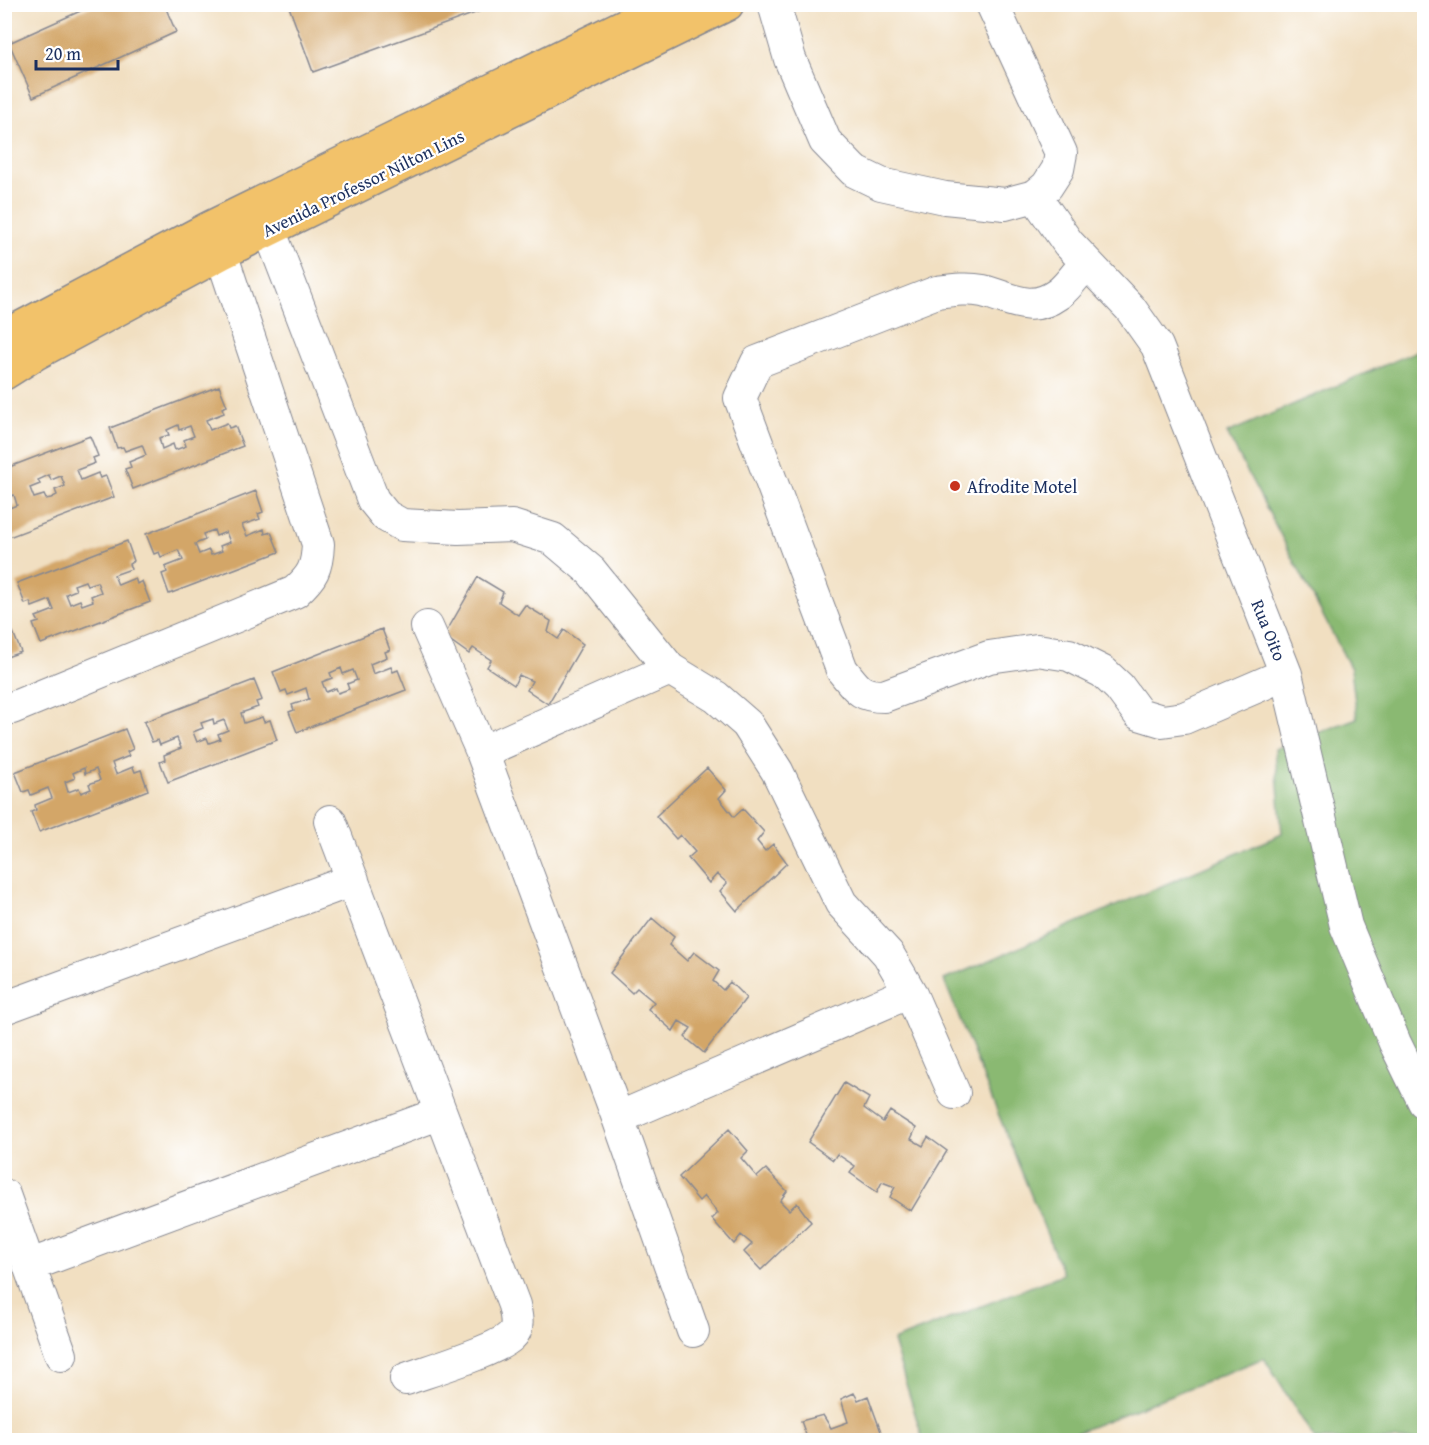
<svg xmlns="http://www.w3.org/2000/svg" width="1429" height="1445" font-family="'Gentium Book Plus',serif">
  <rect width="100%" height="100%" fill="#fff"/>
  <filter id="ink" filterUnits="userSpaceOnUse"><feTurbulence type="fractalNoise" baseFrequency=".0167" numOctaves="2"/><feDisplacementMap in="SourceGraphic" scale="12" xChannelSelector="R" yChannelSelector="G"/><feConvolveMatrix kernelMatrix="1 2 1 2 8 2 1 2 1" color-interpolation-filters="sRGB"/></filter>
  <filter id="wash" filterUnits="userSpaceOnUse"><feTurbulence type="fractalNoise" baseFrequency=".008" numOctaves="4" result="noise"/><feDisplacementMap in="SourceGraphic" scale="24" xChannelSelector="R" yChannelSelector="G"/><feGaussianBlur stdDeviation="1.35" result="paint"/><feColorMatrix in="noise" values="0 0 0 0 0 0 0 0 0 0 0 0 0 0 0 0 0 1.4 0 .05"/><feComposite in="paint" operator="in"/></filter>
  <g filter="url(#wash)">
    <rect width="100%" height="100%" fill="#f1dfc1"/>
    <path fill="#8ab972" stroke="#527468" stroke-width="1.5" d="M1424 348V1440H1315L1264 1358 1058 1440H923L893 1341 1063 1274 944 980 1282 834 1275 749 1357 718 1351 669 1227 433Z"/>
    <g id="blocks">
      <path fill="#d3a667" fill-rule="evenodd" d="M96 4H164L176 32 33 97 9 43Z
        M288 4H488L489 8 313 72Z
        M219 386 227 406 222 408 224 413 206 420 210 430 227 423 229 428 235 426 243 446 133 489 125 469 131 467 129 462 146 455 142 445 125 451 123 447 117 448 110 428ZM178 425 179 430 190 426 194 436 184 440 186 446 175 450 173 444 162 449 159 438 169 435 167 430Z
        M90 436 98 456 93 458 95 463 77 470 81 480 98 473 100 478 106 476 114 497 4 539V510L17 505 14 495 4 498V469ZM49 475 51 480 61 476 65 486 55 490 57 495 51 498 46 499 44 495 34 498 30 488 40 484 38 480Z
        M256 491 263 512 258 514 260 519 242 525 247 536 264 529 265 534 271 532 279 552 169 594 162 574 167 572 165 567 183 560 178 550 161 557 159 552 154 554 146 534ZM214 530 216 536 226 532 230 542 220 546 222 551 211 555 209 550 199 554 195 544 205 540 203 534Z
        M127 541 134 561 129 564 131 569 114 575 118 585 135 578 137 584 142 581 150 602 41 644 33 624 39 622 36 617 54 610 50 600 32 607 30 602 25 604 17 583ZM85 581 87 585 97 582 101 592 91 596 93 601 82 605 80 600 70 604 66 594 76 590 74 585Z
        M478 577 503 592 499 602 518 615 525 605 551 621 548 632 558 639 564 630 583 644 548 704 527 690 532 681 519 675 514 685 487 667 491 660 473 648 469 654 444 636Z
        M4 629H6L8 634 13 632 21 652 4 658Z
        M382 629 390 650 385 652 387 657 370 664 373 674 391 667 393 672 398 670 406 690 297 732 289 712 294 710 292 705 309 699 306 688 288 695 286 690 281 692 273 672ZM341 668 343 674 353 670 357 680 347 684 349 689 338 693 336 688 326 692 322 682 332 678 330 673Z
        M254 680 262 700 256 702 258 707 241 713 244 723 262 717 264 722 270 720 277 740 168 782 160 762 165 760 164 755 181 748 177 738 160 745 158 740 152 742 144 722ZM213 719 214 724 224 720 228 730 218 734 220 739 215 741 209 743 207 738 197 742 193 732 203 728 201 723Z
        M125 729 133 749 127 752 129 756 112 763 116 774 133 767 135 772 141 770 148 790 39 832 31 812 36 810 35 805 52 798 48 788 31 795 29 790 23 792 15 772ZM84 768 85 774 96 769 100 780 89 784 91 789 81 793 79 788 68 792 65 782 75 778 73 773Z
        M707 768 726 790 719 798 734 817 743 809 764 832 757 841 765 851 773 844 787 863 737 911 720 891 727 883 717 874 709 883 688 858 695 852 680 835 676 839 656 816Z
        M652 918 674 937 669 945 687 961 694 952 719 971 713 981 723 990 730 982 746 998 704 1053 685 1037 691 1028 679 1021 673 1031 648 1009 654 1002 637 988 632 993 610 973Z
        M844 1083 869 1098 864 1108 883 1122 890 1111 916 1128 911 1139 923 1146 928 1137 947 1151 911 1211 890 1197 895 1187 882 1182 877 1192 850 1173 855 1166 837 1154 833 1160 808 1142Z
        M729 1129 748 1151 741 1158 757 1177 766 1169 787 1191 780 1201 789 1210 797 1203 811 1222 761 1270 744 1252 752 1244 741 1235 734 1244 712 1219 718 1213 704 1196 699 1201 679 1177Z
        M854 1393 858 1400 868 1396 884 1440H793L806 1435 801 1421 823 1415 831 1428 848 1422 841 1399Z"/>
    </g>
  </g>
  <g filter="url(#ink)">
    <use href="#blocks" fill-opacity="0" stroke="#868790" stroke-width="1.5"/>
    <g fill="none" stroke-linecap="round" stroke-linejoin="round">
      <g stroke="#868790" stroke-width="34">
        <path id="minor" d="M774 4 790 59 825 141 854 171 881 184 945 198 1005 204 1035 196 1047 186 1058 169 1061 153 992 4
          M1035 196 1068 243 1130 308 1157 346 1286 674 1346 926 1395 1043 1424 1102
          M258 206 269 229 373 500 386 516 402 525 458 528 512 526 553 539 591 571 670 669 716 697 747 724 777 771 841 903 888 954 910 992 954 1093
          M1086 263C1077 273 1068 287 1058 294 1030 314 1011 298 983 291 967 288 953 290 937 292L757 362 740 398 842 670C857 688 859 696 884 696L989 657 1037 650 1069 655 1103 672 1119 687 1139 714 1162 721 1184 718 1286 674
          M427 627 482 752
          M670 669 482 752 618 1118 693 1331
          M12 708 295 592C313 576 317 568 318 544L221 253 210 228
          M330 821 514 1305C516 1315 520 1328 511 1336 498 1350 428 1371 406 1379
          M4 1008 353 880
          M618 1118 910 992
          M4 1195 61 1355
          M31 1265 441 1113"/>
      </g>
      <g stroke="#868790" stroke-width="36">
        <path id="major" d="M4 337 210 228 669 4
          M4 373 34 354 221 253 727 4"/>
      </g>
      <use href="#minor" stroke="#fff" stroke-width="32"/>
      <use href="#major" stroke="#f2c26a" stroke-width="33"/>
    </g>
  </g>
  <circle fill="#c8321e" stroke="#fff" stroke-width="2" cx="955" cy="486" r="6"/>
  <g text-anchor="middle" dominant-baseline="central" stroke-width="4.5" stroke-linejoin="round" paint-order="stroke">
    <g font-size="18" fill="#1b2f5e" stroke="#fff">
      <text transform="translate(363 183) rotate(-26)">Avenida Professor Nilton Lins</text>
      <text transform="translate(1269 630) rotate(68)">Rua Oito</text>
    </g>
    <g font-size="18" fill="#1b2f5e" stroke="#fff" text-anchor="start">
      <text x="967" y="486">Afrodite Motel</text>
    </g>
  </g>
  <rect width="1429" height="1445" fill="none" stroke="#fff" stroke-width="24"/>
  <path d="M36 60v9h82v-9" fill="none" stroke="#1b2f5e" stroke-width="3"/>
  <text x="45" y="60" font-size="18" fill="#1b2f5e" stroke="#ffffff" stroke-width="4.5" paint-order="stroke">20 m</text>
</svg>
